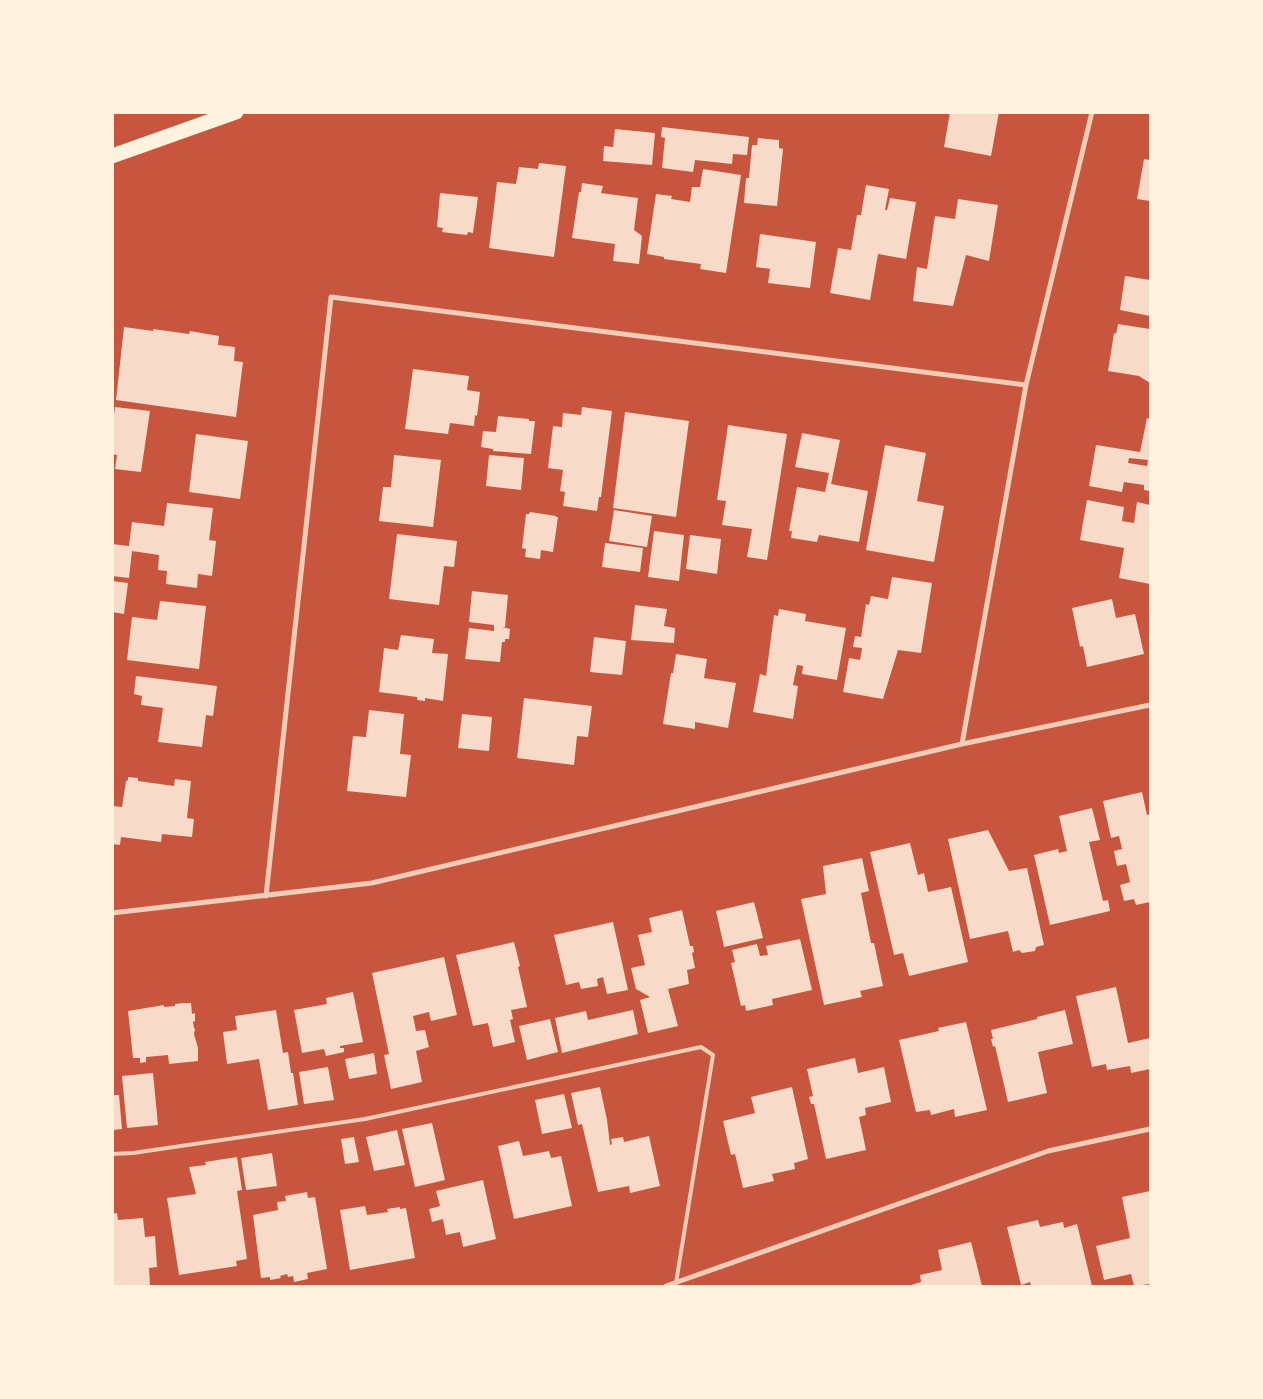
<svg xmlns="http://www.w3.org/2000/svg" width="1263" height="1399" font-family="Raleway,sans-serif">
  <rect width="100%" height="100%" fill="#c8553d"/>
  <path fill="#f7dbc8" fill-rule="evenodd" d="M950 112H999L991 156 944 147Z
    M662 127 749 137 747 155 733 154 732 164 695 160 693 172 662 168 665 138 661 137Z
    M615 129 655 133 652 165 603 161 604 146 613 147Z
    M758 138 779 140V148L783 149 777 206 744 203 746 178H749L752 145H757Z
    M1144 159 1150 160V201L1137 199Z
    M539 163 566 166 554 257 489 248 497 182 516 184 519 167 538 169Z
    M703 169 741 175 726 273 700 269 701 264 664 259V257L647 254 656 194 672 196 671 199 690 202 692 187H700Z
    M582 183 603 186 601 193 638 198 634 230 642 236 639 264 613 261 615 244 572 238 579 192H581Z
    M866 185 889 189 885 210H887L890 198 916 202 906 259 878 254 870 300 830 293 838 248 851 250 857 215H861Z
    M440 193 478 197 473 233 468 232 467 235 442 232 443 228 437 227Z
    M958 199 998 205 989 261 966 255 953 306 913 301 917 267 927 269 935 216 955 219Z
    M760 234 816 242 810 288 768 283 770 269 756 267Z
    M1125 276 1150 280V316L1120 310Z
    M1118 324 1150 329V383L1139 376 1108 371 1114 333 1116 334Z
    M124 327 153 331V329L189 334 190 331 219 336 218 345 235 347 234 361 243 362 236 417 116 400Z
    M413 369 469 376 467 390 480 392 477 416 475 415 474 426 450 423 448 434 405 429Z
    M115 407 150 411 141 472 115 469 117 455 112 454V429Z
    M582 407 612 411 601 497H599L597 511 563 506 565 492 560 491 563 470 548 468 553 426 562 427 563 413 581 415Z
    M625 412 689 421 676 517 613 508Z
    M498 416 529 419V421H535L531 454 493 451V449L481 447 483 431 496 432Z
    M1147 418 1150 419V491L1144 490V485L1124 482 1122 492 1089 486 1096 445 1140 452ZM1129 458 1148 460 1147 466 1128 463Z
    M728 425 787 434 767 560 747 557 752 529 722 525 726 501 717 500Z
    M802 433 840 440 831 484 868 491 859 542 819 535 817 542 791 538 792 531H789L797 487 825 492 829 473 795 467Z
    M196 434 248 441 240 499 189 492Z
    M885 445 926 453 917 501 944 506 934 562 866 550Z
    M394 455 441 460 433 527 379 521 383 487H391Z
    M489 455 524 458 521 490 486 486Z
    M1087 500 1124 507 1122 521 1134 523 1137 502 1150 505V584L1119 578 1124 548 1080 540Z
    M167 503 213 508 209 540 216 541 212 576 198 574 197 588 166 584 167 571 158 570 159 555 132 551 129 578 112 576V544L129 546 132 522 164 526Z
    M614 510 652 516 647 547 609 541Z
    M530 512 556 516V517H558L553 552 541 550 540 559 525 557 526 549 522 548 526 514H529Z
    M654 531 684 535 679 581 648 577Z
    M397 534 457 541 454 567 444 566 439 605 389 599Z
    M690 535 721 539 717 574 686 569Z
    M605 543 643 548 640 572 602 567Z
    M892 577 932 583 921 653 898 650 883 699 843 692 849 658 860 660 862 648 853 647 855 636 861 637 866 604 869 605 871 596 888 599Z
    M112 581 128 583 124 614 112 612Z
    M472 591 508 595 505 627H502L510 629 509 639H505V642H502L500 662 465 659 469 628 494 631V625L469 622Z
    M1112 599 1116 618 1135 614 1144 654 1087 667 1083 646 1080 647 1072 608Z
    M160 601 206 606 199 669 127 660 132 617 157 620Z
    M635 605 667 609 664 626 675 628 674 643 631 640Z
    M779 609 806 614 805 621 846 628 837 680 802 674 803 666 797 665 793 685 798 686 793 719 753 712 760 674 766 676 774 615 778 616Z
    M401 635 434 639 432 653 448 654 443 701 425 698V701L417 700V697L379 692 384 648 398 650Z
    M594 637 626 641 622 675 590 672Z
    M676 654 707 659 704 678 736 683 728 728 695 722V729L663 724 671 673H673Z
    M136 676 217 686 213 716 206 715 202 747 158 742 163 708 141 705 142 696 134 694Z
    M524 698 592 706 588 737 577 736 574 765 517 758Z
    M369 710 404 714 400 754 411 755 406 797 347 791 353 736 366 737Z
    M462 714 492 717 489 751 458 748Z
    M128 777 138 778V781L174 786 175 779 191 781 187 818 194 819 192 837 162 834 161 842 121 837 120 845 112 844V806L122 807 126 781 128 780Z
    M1142 792 1147 815 1150 814V902L1136 905 1134 899 1124 901 1120 885 1130 882 1126 864 1117 866 1114 851 1122 849 1119 836 1111 838 1103 801Z
    M1092 808 1100 840 1089 842 1103 901 1108 900 1110 911 1050 925 1034 855 1058 849 1059 853 1067 851 1059 816Z
    M988 830 1009 871 1027 868 1044 945 1036 947 1035 951 1022 953 1019 950 1013 952 1008 931 970 939 948 839Z
    M910 843 918 875 924 873 928 892 951 887 968 962 909 976 903 953 894 955 870 852Z
    M862 858 869 891 861 893 871 943H874L883 986 860 991 862 997 824 1005 801 899 826 894 823 866Z
    M754 902 763 938 724 947 716 911Z
    M682 910 690 946H693L694 952 692 953 695 968 687 970 689 984 668 989 678 1026 648 1033 640 1000 650 997 636 989 631 968 645 965 638 935 652 932 649 918Z
    M613 922 628 990 607 994 603 977 597 979 598 986 581 989 579 982 566 985 554 935Z
    M800 939 812 990 772 999 773 1005 746 1011 745 1005 741 1006 731 963 735 962 732 950 757 944 760 956 768 955 766 946Z
    M514 942 520 966 518 967 527 1007 511 1010 513 1019 510 1020 515 1042 493 1047 488 1023 473 1026 456 955Z
    M444 957 457 1015 431 1021 429 1012 413 1016 416 1031 425 1030 429 1047 416 1051 422 1082 391 1089 384 1055 389 1054 372 973Z
    M1116 987 1128 1043 1150 1038V1069L1131 1073 1130 1066 1107 1070 1106 1064 1092 1067 1076 996Z
    M353 992 363 1042 340 1046V1048H344V1052L326 1056 324 1049 302 1053 294 1010 327 1004 326 998Z
    M183 1003H191L192 1014 195 1013V1021L193 1022 194 1028 195 1029 194 1034 198 1048V1061L169 1064 168 1055 146 1057V1062L140 1063V1058H133L128 1011 164 1005V1007L175 1006V1004Z
    M276 1010 283 1053 288 1052 291 1073H293L298 1105 268 1110 259 1059 227 1064 223 1032 237 1030 235 1016Z
    M633 1010 638 1034 562 1053 555 1018 586 1011 588 1020Z
    M1065 1010 1073 1044 1038 1052 1047 1093 1008 1102 995 1046 993 1047 991 1039H993L991 1030 1037 1019V1017Z
    M550 1019 558 1052 527 1060 519 1026Z
    M966 1022 987 1110 955 1117 954 1109 931 1115 930 1110 916 1112 899 1040 939 1031 938 1028Z
    M374 1053 377 1074 349 1079 345 1059Z
    M855 1058 858 1073 884 1067 891 1102 865 1108 866 1115 859 1117 866 1150 826 1159 814 1104H811L809 1097 813 1096 807 1069Z
    M328 1067 334 1100 304 1104 299 1072Z
    M153 1073 158 1125 127 1128 122 1076Z
    M600 1087 607 1120 610 1145 612 1144 611 1139 623 1137 624 1142 649 1136 660 1186 630 1193 629 1186 598 1192 582 1124 578 1125 571 1093Z
    M792 1087 808 1159 794 1163 795 1169 772 1174 774 1181 743 1188 735 1154 731 1155 723 1121 755 1113 751 1097Z
    M564 1094 572 1128 542 1134 535 1100Z
    M112 1095H119L122 1129 112 1130Z
    M432 1123 445 1180 415 1187 402 1129Z
    M397 1130 405 1165 374 1171 366 1137Z
    M354 1137 359 1162 345 1164 341 1139Z
    M519 1141 523 1156 549 1151 551 1158 561 1156 572 1206 514 1219 498 1146Z
    M272 1153 277 1186 246 1190 241 1158Z
    M237 1157 242 1190 237 1191 247 1259 236 1261 237 1266 179 1275 167 1198 196 1194 189 1167 206 1165 205 1162Z
    M483 1180 496 1239 463 1247 460 1232 446 1235 443 1219 432 1222 429 1209 440 1206 436 1191Z
    M1150 1191V1284L1134 1286 1131 1274 1104 1280 1096 1246 1130 1238 1122 1197Z
    M307 1192 308 1198 315 1197 327 1269 307 1273 308 1279 294 1282 293 1276 288 1277 287 1274 280 1276 281 1278 270 1280V1277L261 1278 253 1215 278 1210 277 1202 286 1201 285 1196Z
    M365 1206 367 1215 388 1212 387 1209 400 1207V1209L406 1208 415 1258 350 1270 340 1210Z
    M117 1213 118 1220 143 1218 145 1237 155 1236 157 1267 149 1268 150 1286H112V1214Z
    M1038 1220 1040 1227 1063 1222 1064 1228 1077 1224 1092 1286H1031L1030 1282 1021 1285 1007 1227Z
    M971 1242 982 1286H908L921 1282 920 1275 942 1270 938 1250Z"/>
  <g fill="none" stroke-linecap="round" stroke-linejoin="round">
    <path stroke="#f1ccb7" stroke-width="4" d="M112 1154 133 1153 365 1119 701 1047 713 1055 676 1283"/>
    <path stroke="#f1ccb7" stroke-width="5" d="M962 744 1026 385 1092 112
      M266 896 331 297 1026 385
      M112 913 372 883 962 744 1150 705
      M666 1286 1048 1151 1150 1129"/>
    <path stroke="#fff3e0" stroke-width="15" d="M112 156 236 112"/>
  </g>
  <rect width="1263" height="1399" fill="none" stroke="#fff3e0" stroke-width="228"/>
</svg>
